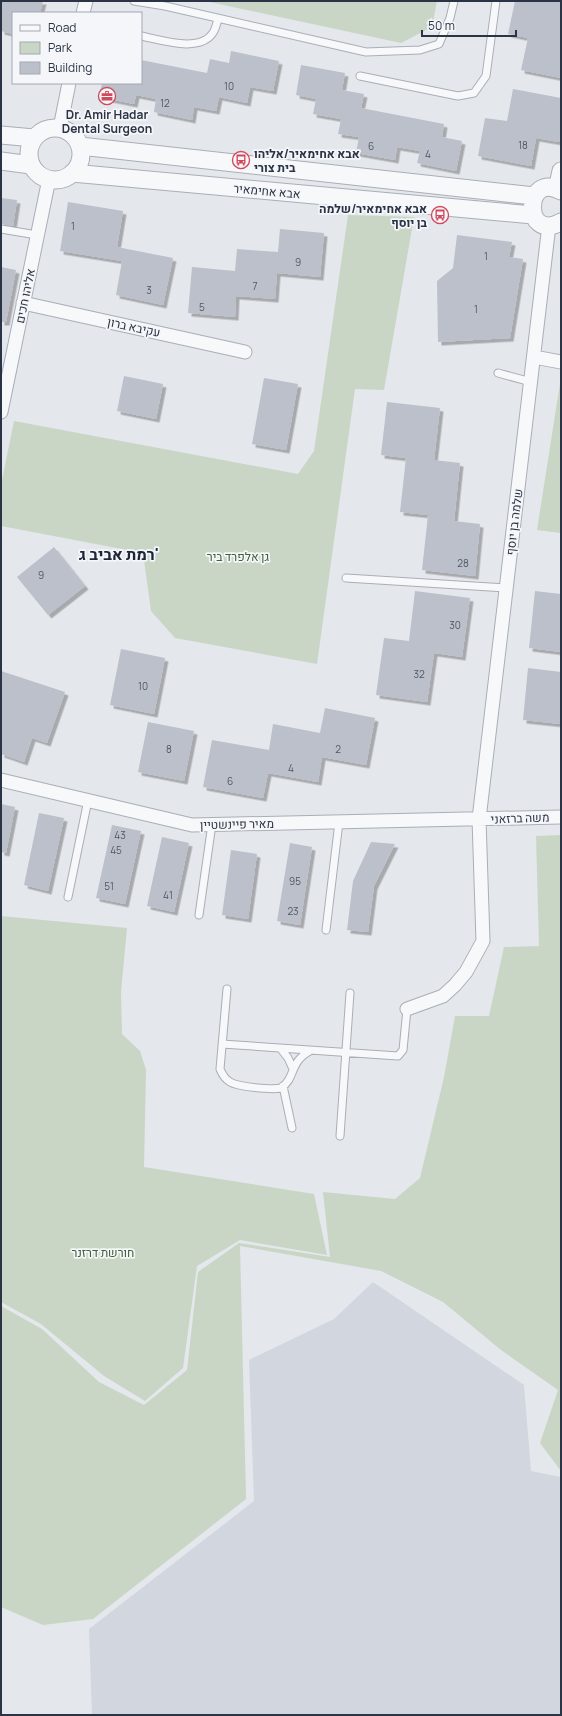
<svg xmlns="http://www.w3.org/2000/svg" width="562" height="1716" font-family="Manrope,Heebo,sans-serif">
  <defs>
    <filter id="shadow"><feDropShadow dx="3.5" dy="3.5" stdDeviation="0" flood-color="#0004"/></filter>
  </defs>
  <rect width="100%" height="100%" fill="#e4e7ec"/>
  <path fill="#d2d6de" d="M373 1282 524 1385 531 1471 561 1477V1715H92L89 1629 254 1501 249 1360 334 1319Z"/>
  <path fill="#c9d6c5" d="M205 1H437L432 27 401 43Z
    M348 215 414 217 384 390 355 389 317 664 175 638 151 611 143 553 1 526V485L14 421 298 474 314 451Z
    M561 377V533L537 530Z
    M561 835V1471L540 1443 558 1390 501 1350 443 1302 381 1271 240 1246 246 1499 93 1619 43 1625 1 1607V1306L42 1329 99 1382 144 1405 187 1370 198 1272 239 1243 330 1257 323 1192 395 1199 420 1178 444 1077 455 1016H489L504 947 539 946 536 836Z
    M1 916 127 928 121 992 122 1034 140 1051 146 1070 144 1167 314 1194 327 1255 240 1240 197 1266 183 1368 145 1401 104 1376 41 1324 1 1302Z"/>
  <path fill="#bbc0ca" filter="url(#shadow)" d="M1 1H43L40 13H13V34L1 31Z
    M515 1H561V78L521 70 528 38 508 34Z
    M231 51 279 61 273 91 250 87 247 103 219 97 216 111 194 107 192 120 154 112 156 99 136 95 134 104 99 97 102 83H141V60L207 73 210 59 229 63Z
    M301 65 345 73 342 90 364 94 361 108 444 124 442 137 462 141 456 171 417 163 420 151 397 147 395 160 356 153 359 137 338 134 341 119 313 114 316 99 296 95Z
    M513 89 561 98V129L559 142 536 138 531 166 478 156 485 118 507 121Z
    M1 198 17 200 13 226 1 224Z
    M68 202 123 211 117 247 173 258 163 305 116 295 122 261 60 251Z
    M280 229 324 233 320 277 277 273 275 299 236 296 235 317 188 313 192 267 235 271 237 249 278 252Z
    M457 235 512 242 509 257 523 259 510 338 438 342 437 281 453 268Z
    M1 267 16 270 6 322H1Z
    M124 376 163 384 156 419 117 411Z
    M264 378 298 384 286 450 252 444Z
    M387 402 440 408 434 460 460 463 454 521 480 524 475 576 422 570 428 515 400 512 406 458 381 455Z
    M54 547 85 586 48 615 17 577Z
    M415 591 470 598 462 657 434 653 427 702 376 695 384 638 409 641Z
    M535 591 561 594V652L529 648Z
    M121 649 165 658 154 714 110 705Z
    M528 668 561 672V724L523 720Z
    M1 671 65 692 47 743 32 738 24 762 1 754Z
    M325 708 375 718 366 765 322 757 318 782 268 773 263 798 203 787 212 740 269 750 273 724 320 733Z
    M148 722 194 731 184 781 138 772Z
    M1 804 15 807 6 853 1 852Z
    M39 813 64 818 48 891 24 885Z
    M112 825 141 831 125 904 96 898Z
    M162 837 189 843 174 912 147 906Z
    M371 842 395 844 374 886 368 932 347 930 353 881Z
    M290 843 312 847 300 925 277 921Z
    M231 850 257 854 248 919 222 915Z"/>
  <g fill="none" stroke-linecap="round" stroke-linejoin="round">
    <g stroke="#a9aeb7" stroke-width="9">
      <path id="service" d="M134 1 165 6 366 52 420 50 439 44 450 18 454 1
        M141 36C161 40 202 54 214 31 216 27 217 22 218 19
        M360 76 458 96 474 93 486 76 496 1
        M1 229 37 235
        M498 373 531 382
        M346 578 506 588
        M68 897 88 800
        M199 915 212 824
        M326 930 339 822
        M227 989 220 1069C222 1074 225 1079 230 1082 238 1087 272 1090 281 1088 296 1078 289 1062 310 1051
        M222 1044 398 1056 403 1050 407 1009
        M281 1049 288 1058 293 1069
        M283 1086 292 1128
        M340 1136 350 993"/>
    </g>
    <g stroke="#a9aeb7" stroke-width="15">
      <path id="minor" d="M83 13 86 1
        M60 128 69 83
        M23 303 245 352
        M534 357 561 362
        M1 412 49 179
        M1 780 192 825 561 817
        M407 1009 443 996 455 985 466 972 483 941 479 819 549 225"/>
    </g>
    <g stroke="#a9aeb7" stroke-width="19">
      <path id="tertiary" d="M29 154a26 26 0 1 1 52 0a26 26 0 1 1-52 0Z
        M1 135 34 138
        M80 146 534 196
        M1 161 31 165
        M72 173 533 215
        M557 189 561 171
        M561 191C524 170 522 243 561 222"/>
    </g>
    <use href="#service" stroke="#f7f8fa" stroke-width="7"/>
    <use href="#minor" stroke="#f7f8fa" stroke-width="13"/>
    <use href="#tertiary" stroke="#f7f8fa" stroke-width="17"/>
  </g>
  <defs>
    <g id="office-ring" transform="scale(0.9)"><circle r="9.5" fill="#f4f6f9" stroke="#d1495b" stroke-width="1.5"/><path d="M-6-3h4V-5.5h4V-3h4V5H-6ZM-1-4.5V-3h2v-1.5ZM-6 0V1H6V0Z" fill="#d1495b"/></g>
    <g id="bus-ring" transform="scale(0.9)"><circle r="9.5" fill="#f4f6f9" stroke="#d1495b" stroke-width="1.5"/><path d="M-5-6H5V4H4V6H2V4H-2V6H-4V4H-5ZM-3.5-4V0h7V-4ZM-3.5 1.2v1.5H-2V1.2ZM2 1.2v1.5H3.5V1.2Z" fill="#d1495b"/></g>
  </defs>
  <g fill-rule="evenodd">
    <use href="#office-ring" x="107" y="96"/>
    <use href="#bus-ring" x="241" y="160"/>
    <use href="#bus-ring" x="440" y="215"/>
  </g>
  <g text-anchor="middle" dominant-baseline="central" stroke-width="3.5" stroke-linejoin="round" paint-order="stroke">
    <g font-size="10" fill="#4f5766">
      <text x="229" y="86">10</text>
      <text x="165" y="103">12</text>
      <text x="523" y="145">18</text>
      <text x="371" y="146">6</text>
      <text x="428" y="154">4</text>
      <text x="73" y="226">1</text>
      <text x="486" y="256">1</text>
      <text x="298" y="262">9</text>
      <text x="255" y="286">7</text>
      <text x="149" y="290">3</text>
      <text x="202" y="307">5</text>
      <text x="476" y="309">1</text>
      <text x="463" y="563">28</text>
      <text x="41" y="575">9</text>
      <text x="455" y="625">30</text>
      <text x="419" y="674">32</text>
      <text x="143" y="686">10</text>
      <text x="169" y="749">8</text>
      <text x="338" y="749">2</text>
      <text x="291" y="768">4</text>
      <text x="230" y="781">6</text>
      <text x="120" y="835">43</text>
      <text x="116" y="850">45</text>
      <text x="295" y="881">95</text>
      <text x="109" y="886">51</text>
      <text x="168" y="895">41</text>
      <text x="293" y="911">23</text>
    </g>
    <g font-size="12" font-weight="bold" fill="#2b3445" stroke="#f4f6f9">
      <text x="107" y="114">Dr. Amir Hadar<tspan x="107" dy="14">Dental Surgeon</tspan></text>
      <text x="254" y="153" text-anchor="start">אבא אחימאיר/אליהו<tspan x="254" dy="14">בית צורי</tspan></text>
      <text x="427" y="208" text-anchor="end">אבא אחימאיר/שלמה<tspan x="427" dy="14">בן יוסף</tspan></text>
    </g>
    <g font-size="12" fill="#2b3445" stroke="#f4f6f9">
      <text transform="translate(267 191) rotate(5)">אבא אחימאיר</text>
      <text transform="translate(25 296) rotate(-78)">אליהו חכים</text>
      <text transform="translate(134 327) rotate(12)">עקיבא ברון</text>
      <text transform="translate(514 522) rotate(-83)">שלמה בן יוסף</text>
      <text transform="translate(520 818) rotate(-2)">משה ברזאני</text>
      <text transform="translate(237 824) rotate(-1)">מאיר פיינשטיין</text>
    </g>
    <g font-size="12" fill="#3f6138" stroke="#f4f6f9">
      <text x="238" y="556">גן אלפרד ביר</text>
      <text x="103" y="1252">חורשת דרזנר</text>
    </g>
    <g font-size="16" font-weight="bold" fill="#1d2536" stroke="#f4f6f9">
      <text x="119" y="554">רמת אביב ג'</text>
    </g>
  </g>
  <rect width="562" height="1716" fill="none" stroke="#2b3445" stroke-width="4"/>
  <rect x="12" y="12" width="130" height="72" fill="#f4f6f9" stroke="#a4a8b1"/>
  <rect x="20" y="25" width="20" height="6" fill="#f7f8fa" stroke="#a4a8b1"/>
  <text x="48" y="32" font-size="12" fill="#2b3445">Road</text>
  <rect x="20" y="42" width="20" height="12" fill="#c9d6c5" stroke="#a4a8b1"/>
  <text x="48" y="52" font-size="12" fill="#2b3445">Park</text>
  <rect x="20" y="62" width="20" height="12" fill="#bbc0ca" stroke="#a4a8b1"/>
  <text x="48" y="72" font-size="12" fill="#2b3445">Building</text>
  <path d="M422 30v6h94v-6" fill="none" stroke="#2b3445" stroke-width="2"/>
  <text x="428" y="30" font-size="12" fill="#2b3445" stroke="#f4f6f9" stroke-width="3" paint-order="stroke">50 m</text>
</svg>
